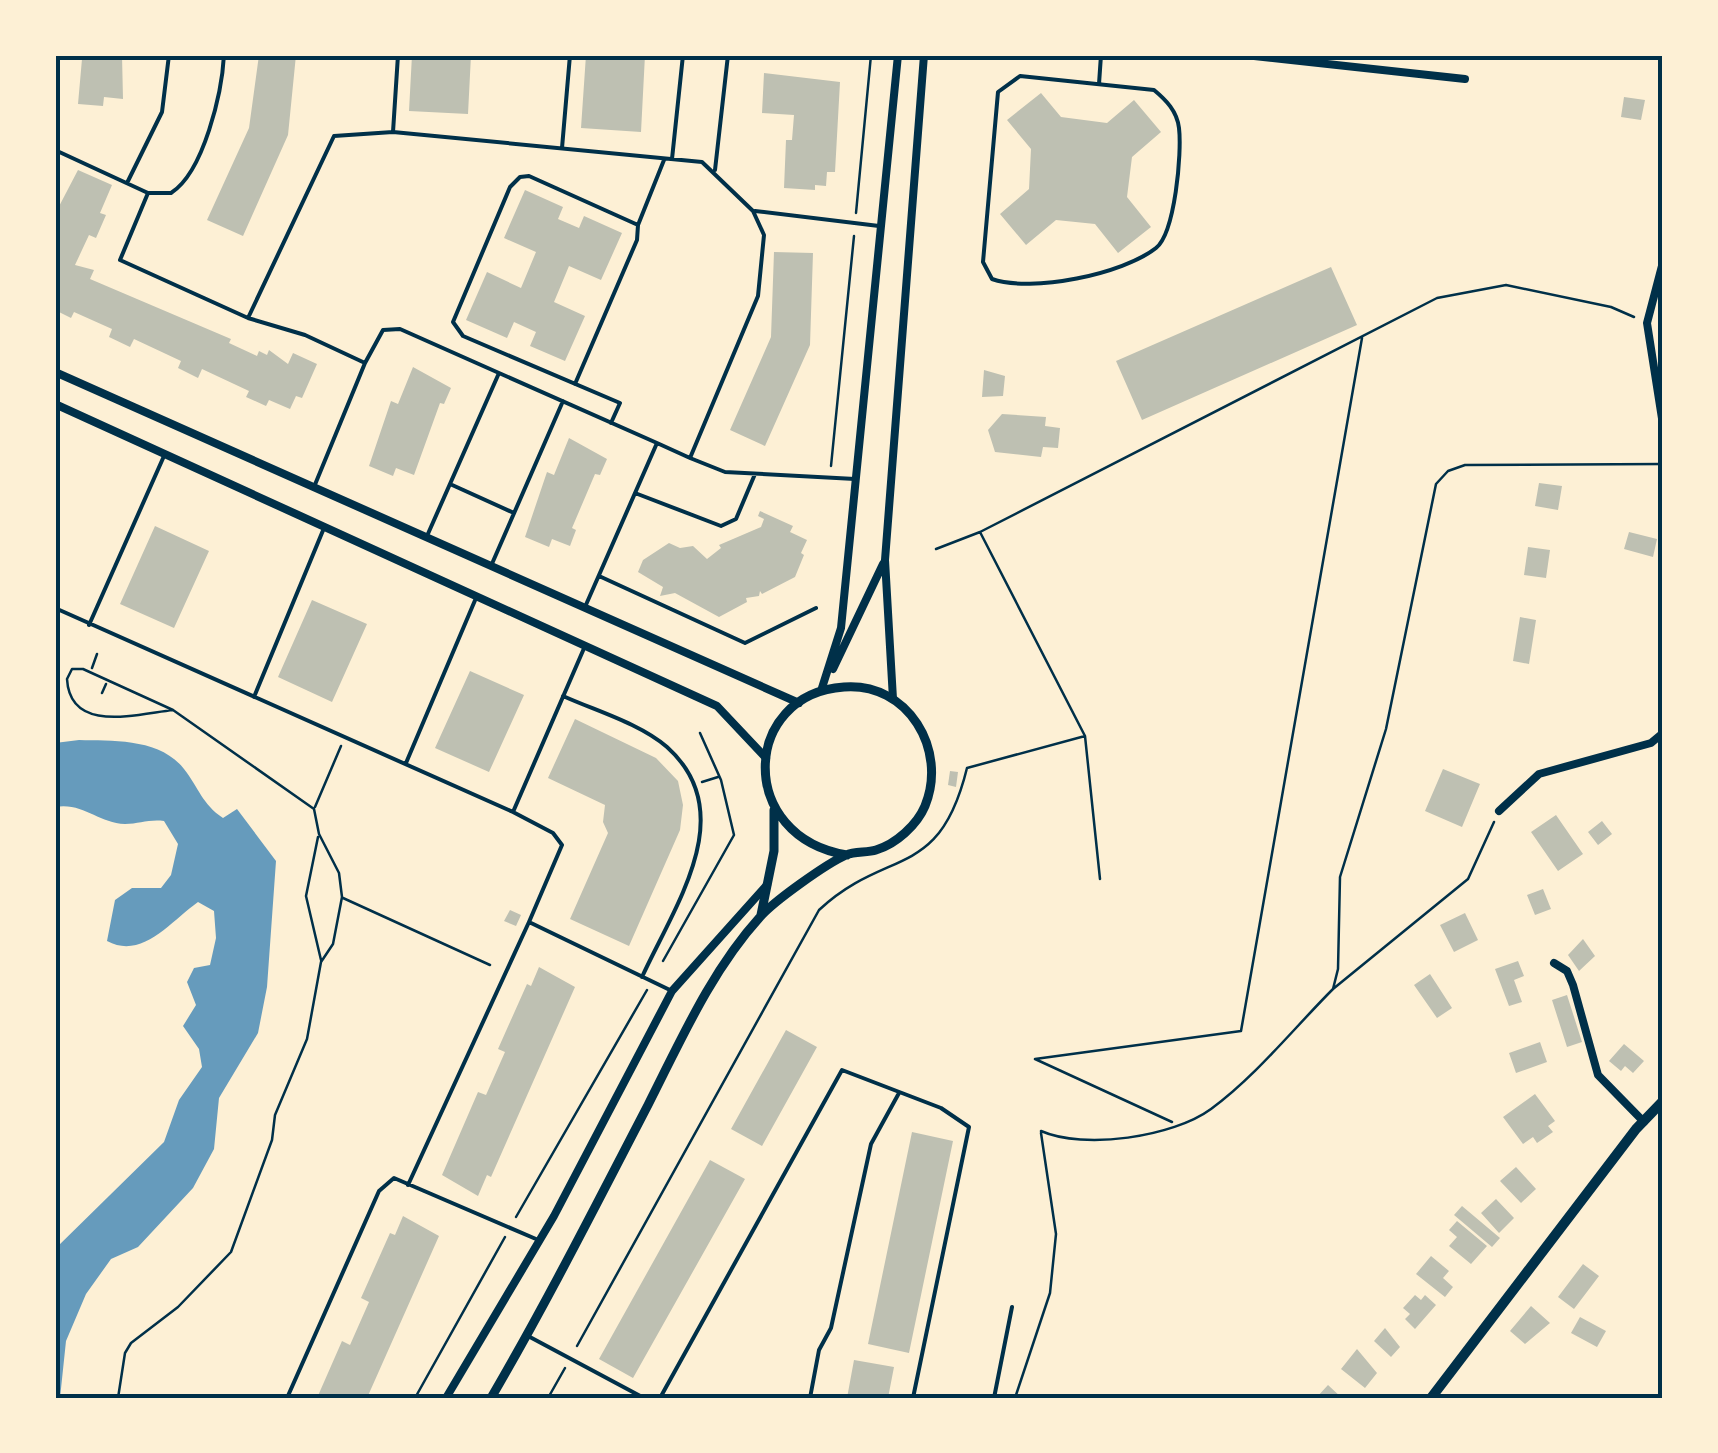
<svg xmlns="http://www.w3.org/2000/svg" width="1718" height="1453" font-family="'Open Sans',sans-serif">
  <rect width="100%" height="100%" fill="#fdf0d5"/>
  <path fill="#669bbc" d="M79 740C113 741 160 738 184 769 199 788 202 804 223 818L237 809 276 861 267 987 258 1033 219 1098 214 1149 193 1188 138 1247 111 1259 86 1294 66 1341 60 1398H55V1249L164 1142 179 1100 202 1067 199 1049 183 1026 196 1005 187 982 194 968 210 965 216 938 214 911 198 902C170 922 142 960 107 941L115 900 132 888H161L171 875 178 844 164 821C149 819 139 824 125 824 98 823 83 802 55 807V743Z"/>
  <path fill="#bec0b2" d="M77 55H122L123 99 104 97 103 106 78 104 82 59Z
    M259 55H296L288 135 243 236 207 220 249 128Z
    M412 55H471L468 114 409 111Z
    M586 55H645L641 132 581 128Z
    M764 73 840 82 835 172H827L826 186 815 185V190L784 188 786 140H792L794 115 762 113Z
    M1041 93 1061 117 1107 123 1134 100 1161 132 1132 157 1127 197 1151 227 1118 253 1095 224 1056 220 1026 245 1000 214 1029 189 1031 149 1007 120Z
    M1624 97 1645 100 1641 120 1621 117Z
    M78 170 112 185 100 213 106 215 96 238 89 235 75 265 94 270 90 279 231 339 229 343 257 356 259 351 267 355 269 350 288 364 293 353 317 364 302 398 296 396 290 409 269 400 266 406 246 397 249 391 202 369 198 378 178 368 181 361 134 339 130 347 109 337 112 329 74 312 71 318 55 310V214Z
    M525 190 563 207 558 219 579 228 584 216 622 233 601 280 569 266 554 302 585 316 565 361 530 346 536 332 514 322 507 338 466 320 487 272 521 288 536 252 504 238Z
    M774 252 813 253 810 345 765 446 730 430 771 337Z
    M1331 267 1357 325 1142 420 1116 361Z
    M413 367 451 388 444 404 440 403 414 475 396 468 393 476 369 466 391 401 398 404Z
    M984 370 1005 376 1003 396 982 397Z
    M1002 414 1046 417 1045 426 1060 428 1058 448 1043 447 1041 457 995 452 988 430Z
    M569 438 607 459 600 475 595 474 572 528 576 530 570 546 552 539 549 547 525 537 547 472 554 475Z
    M1539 483 1562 486 1558 510 1535 506Z
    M760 511 793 526 790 532 807 540 801 553 804 555 795 577 762 594 760 591 759 596 746 598 747 602 719 617 675 593 660 596 663 587 638 572 643 560 669 543 680 548 693 546 707 559 721 548 719 545 761 527 764 519 758 516Z
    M155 526 209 551 174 628 120 604Z
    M1629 532 1657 539 1653 557 1624 549Z
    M1528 547 1550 550 1546 578 1524 575Z
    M312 600 367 624 332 702 278 677Z
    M1520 617 1536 620 1529 664 1513 661Z
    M470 671 524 695 489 772 435 748Z
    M575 719 656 758 678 781 683 805 680 830 629 946 570 919 608 833 603 822 605 805 548 778Z
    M1443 769 1480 784 1462 827 1425 811Z
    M950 771 958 772 956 787 948 785Z
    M1556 815 1583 854 1558 871 1531 832Z
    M1602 821 1612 834 1598 845 1588 832Z
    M1543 889 1551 909 1535 915 1527 895Z
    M510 910 521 915 516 926 504 921Z
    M1465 913 1478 940 1454 952 1440 925Z
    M1583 939 1595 956 1579 971 1568 955Z
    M1518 961 1524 976 1514 980 1522 1002 1509 1006 1495 969Z
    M539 967 575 987 491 1177 487 1175 478 1196 442 1175 478 1092 486 1095 505 1052 498 1049 527 984 531 986Z
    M1430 974 1452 1008 1437 1018 1414 985Z
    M1567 995 1582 1042 1567 1047 1552 1000Z
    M786 1030 817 1047 762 1146 731 1129Z
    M1540 1042 1547 1062 1516 1073 1509 1053Z
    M1624 1044 1644 1061 1633 1073 1625 1066 1621 1071 1609 1061Z
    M1535 1094 1555 1121 1548 1126 1553 1132 1537 1143 1533 1137 1523 1144 1503 1117Z
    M912 1132 953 1141 909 1353 868 1344Z
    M710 1160 745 1179 633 1378 599 1359Z
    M1516 1167 1536 1189 1521 1203 1500 1181Z
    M1496 1199 1514 1218 1499 1233 1481 1213Z
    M1462 1206 1500 1238 1492 1247 1454 1215Z
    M403 1216 439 1236 367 1398H317L342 1341 350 1345 369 1302 361 1298 390 1233 395 1235Z
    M1457 1221 1487 1246 1471 1264 1449 1246 1457 1237 1449 1230Z
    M1431 1256 1449 1271 1443 1278 1453 1287 1445 1297 1416 1274Z
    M1583 1264 1599 1276 1574 1309 1558 1297Z
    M1415 1295 1421 1300 1425 1295 1436 1305 1415 1329 1405 1319 1410 1314 1403 1308Z
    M1531 1306 1550 1323 1525 1344 1510 1331Z
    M1580 1317 1606 1331 1597 1347 1571 1333Z
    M1385 1328 1400 1347 1391 1357 1374 1341Z
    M1357 1349 1377 1373 1365 1388 1341 1369Z
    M854 1360 894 1367 888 1398H847Z
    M1328 1385 1342 1398H1316Z"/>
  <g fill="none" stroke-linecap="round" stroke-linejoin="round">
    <path stroke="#003049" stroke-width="2.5" d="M856 213 871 55
      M831 466 854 236
      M980 532 1085 736 1100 879
      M936 549 980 532 1437 298 1506 285 1611 307 1634 317
      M92 668 97 654
      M102 693 106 684
      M702 782 718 777
      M315 807 341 746
      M318 837 306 896 321 960
      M343 898 490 965
      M663 961 734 835 721 780 700 733
      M1333 989 1468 879 1494 822
      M1172 1122 1035 1059 1241 1031 1362 338
      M1041 1131C1084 1150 1173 1137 1211 1109 1256 1076 1294 1028 1333 989L1338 969 1340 877 1386 729 1436 484 1448 471 1465 465 1663 464
      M516 1217 647 990
      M577 1346 819 910C888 846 939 882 967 768L1085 736
      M118 1398 125 1353 131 1343 178 1307 231 1252 272 1140 275 1115 307 1039 321 962 333 944 342 897 339 873 319 834 314 809 173 710 83 669H72L67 679C70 734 137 714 173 710
      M415 1398 505 1237
      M548 1398 565 1368
      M1015 1398 1050 1293 1056 1234 1041 1133"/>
    <path stroke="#003049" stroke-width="4" d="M1020 76 1154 90C1166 100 1177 111 1179 128 1182 153 1175 233 1156 248 1123 274 1032 293 992 279L983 262 998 92Z
      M1099 84 1101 55
      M393 132 702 162 753 211 764 235 758 296 690 458 657 443
      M562 148 570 55
      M55 150 148 193H171C204 172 222 92 224 55
      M672 159 683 55
      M715 170 728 55
      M128 181 162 112 169 55
      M148 193 120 260 248 318 305 335 365 363 383 330 400 329 499 373
      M755 211 879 226
      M638 225 664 160
      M248 318 334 136 393 132 398 55
      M575 384 637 240 638 225 529 176 520 177 510 187 453 322 463 336 620 403 611 423
      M690 458 725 472 855 479
      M450 484 514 513
      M314 487 365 363
      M635 493 721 526 736 519 755 474
      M427 536 499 373 657 443 585 607
      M491 566 563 401
      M599 576 745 643 816 608
      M55 608 513 812 585 646
      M89 625 164 456
      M563 696C596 711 639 723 667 747 741 813 675 905 642 977
      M254 697 324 528
      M406 763 476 598
      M513 812 553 833 562 845 529 922
      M408 1185 529 922 672 991
      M528 1336 644 1398
      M287 1398 379 1191 394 1178 536 1239
      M660 1398 842 1070 941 1108 969 1127 913 1398
      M810 1398 819 1350 831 1328 871 1144 899 1093
      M994 1398 1012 1307"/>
    <path stroke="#003049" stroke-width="8" d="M1245 55 1465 79
      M1663 262 1647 323 1663 425
      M55 372 799 703
      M55 404 717 706 766 758
      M833 669 883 564
      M821 691 841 628 898 55
      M893 699 885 560 924 55
      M1499 811 1539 774 1651 743 1663 733
      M1554 963 1567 971 1573 985 1598 1075 1644 1122
      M446 1398 554 1216 672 991 767 885"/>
    <path stroke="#003049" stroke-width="9" d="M761 915 774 851V810
      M491 1398C547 1302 597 1203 648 1105 681 1040 711 971 760 917 774 901 826 864 846 855 855 851 867 853 876 850 896 844 917 825 925 806 948 750 908 682 844 687 741 694 736 837 847 855"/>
    <path stroke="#003049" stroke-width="10" d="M1431 1398 1636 1129 1663 1101"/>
  </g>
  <rect width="1718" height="1453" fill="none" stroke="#fdf0d5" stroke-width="115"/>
  <rect x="58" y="58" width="1602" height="1338" fill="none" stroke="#003049" stroke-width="4"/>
</svg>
